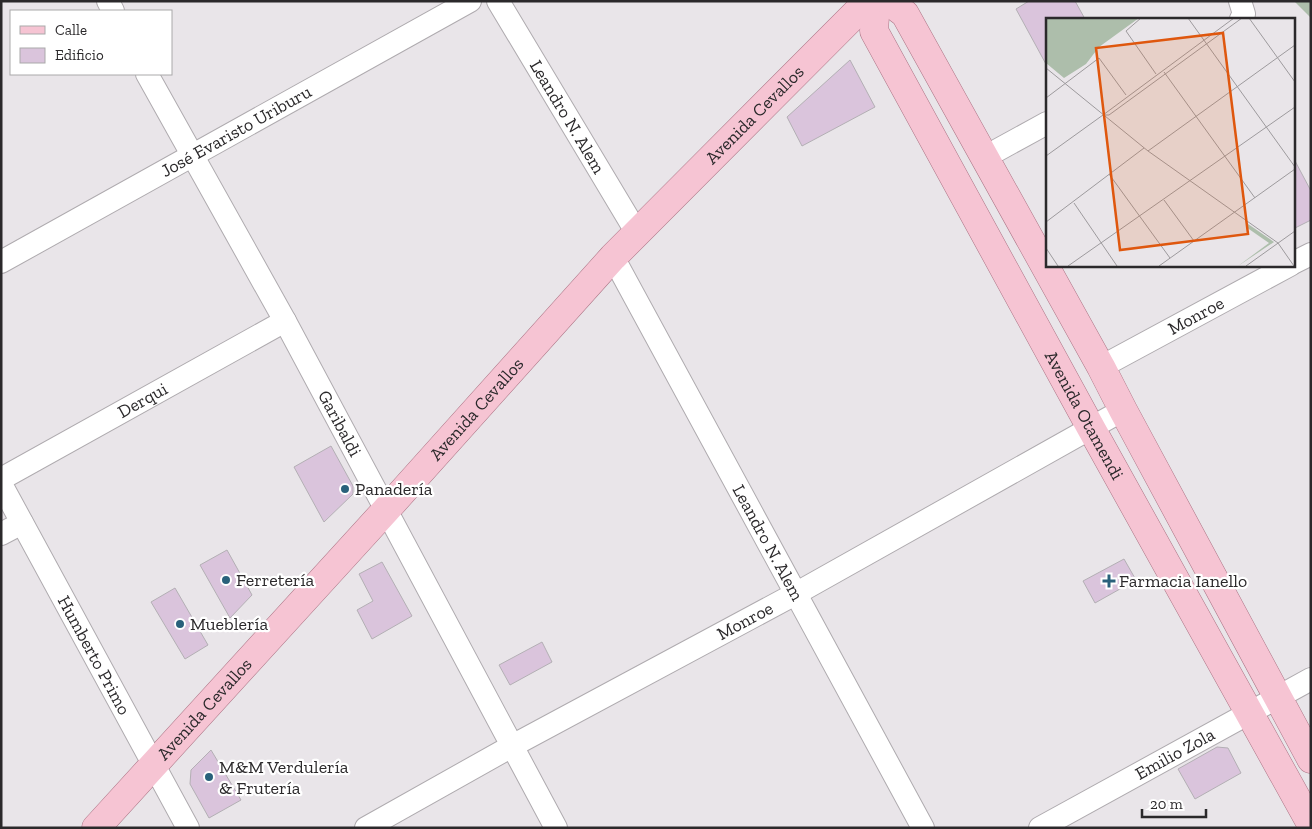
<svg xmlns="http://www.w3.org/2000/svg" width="1312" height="829" font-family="'Zilla Slab',serif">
  <rect width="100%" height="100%" fill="#e9e5e9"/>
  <path fill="#adbeab" d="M1294 1H1311V18Z"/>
  <path fill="#dac4dc" stroke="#b3afb4" d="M1029 1H1075L1085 19H1047V66L1016 9Z
    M850 60 875 107 802 146 787 117Z
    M1294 159 1311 191V220L1295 228 1293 225Z
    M331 446 353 486V494L324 522 294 467Z
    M227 550 252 595 230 618 200 565Z
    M1124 559 1136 580 1095 603 1083 581Z
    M382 562 412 616 372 639 357 610 373 601 359 574Z
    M175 588 208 645 185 659 151 602Z
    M542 642 552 662 510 685 499 665Z
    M1217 747 1228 748 1241 773 1195 799 1178 769Z
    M211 750 241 800 209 818 190 784 191 770Z"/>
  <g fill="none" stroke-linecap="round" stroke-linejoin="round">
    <g stroke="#afabaf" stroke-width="24">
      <g id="minor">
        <path d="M108 1 113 11"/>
        <path id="s1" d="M498 1 637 233"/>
        <path d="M1240 1 1244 14 1241 19"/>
        <path id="s2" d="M147 74 285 321 556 828"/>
        <path d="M985 157 1047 123"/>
        <path id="s3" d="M613 257 923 828"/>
        <path id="s4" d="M1 262 470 1"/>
        <path d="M1293 263 1311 254"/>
        <path id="s5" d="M1101 367 1290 265"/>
        <path id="s6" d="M1 479 285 321"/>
        <path id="s7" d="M1 484 188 828"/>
        <path d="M1 534 22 523"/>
        <path id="s8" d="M366 828 512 746 797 593 1123 410"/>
        <path id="s9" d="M1040 828 1311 679"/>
      </g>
    </g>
    <g stroke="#ab7485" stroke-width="29">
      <g id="major">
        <path id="s10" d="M876 1 874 31 1091 428 1311 824"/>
        <path d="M888 1 905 14 1101 367 1123 410 1311 759"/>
        <path id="s11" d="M96 828 386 510 613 257 868 1"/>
      </g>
    </g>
    <use href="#minor" stroke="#fff" stroke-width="22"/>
    <use href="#major" stroke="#f6c4d3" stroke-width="28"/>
  </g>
  <g fill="#29617b" stroke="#fff" stroke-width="2">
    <circle cx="345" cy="489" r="5"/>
    <circle cx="226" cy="580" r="5"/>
    <path d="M1106.5 573.5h5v5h5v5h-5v5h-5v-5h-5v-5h5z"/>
    <circle cx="180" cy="624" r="5"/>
    <circle cx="209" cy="777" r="5"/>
  </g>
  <g text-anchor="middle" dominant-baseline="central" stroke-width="4.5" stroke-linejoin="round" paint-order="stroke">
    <g font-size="18" fill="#2b292b" stroke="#fff">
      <text stroke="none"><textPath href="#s11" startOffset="971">Avenida Cevallos</textPath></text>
      <text stroke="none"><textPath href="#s1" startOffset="135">Leandro N. Alem</textPath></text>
      <text stroke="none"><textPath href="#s4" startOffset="269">José Evaristo Uriburu</textPath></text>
      <text stroke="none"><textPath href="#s5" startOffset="108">Monroe</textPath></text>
      <text stroke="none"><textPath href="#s6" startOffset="162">Derqui</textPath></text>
      <text stroke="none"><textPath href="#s11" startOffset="566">Avenida Cevallos</textPath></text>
      <text stroke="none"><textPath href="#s10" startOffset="468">Avenida Otamendi</textPath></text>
      <text stroke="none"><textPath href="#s2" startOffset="399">Garibaldi</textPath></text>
      <text stroke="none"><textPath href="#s3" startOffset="325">Leandro N. Alem</textPath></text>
      <text stroke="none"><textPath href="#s8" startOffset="432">Monroe</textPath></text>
      <text stroke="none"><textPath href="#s7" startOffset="195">Humberto Primo</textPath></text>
      <text stroke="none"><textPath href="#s11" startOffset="161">Avenida Cevallos</textPath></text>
      <text stroke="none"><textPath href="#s9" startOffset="154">Emilio Zola</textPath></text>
    </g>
    <g font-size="18" fill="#2b292b" stroke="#fff" text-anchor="start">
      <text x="355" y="489">Panadería</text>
      <text x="236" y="580">Ferretería</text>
      <text x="1119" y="581">Farmacia Ianello</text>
      <text x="190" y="624">Mueblería</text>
      <text x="219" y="767">M&amp;M Verdulería<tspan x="219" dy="21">&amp; Frutería</tspan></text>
    </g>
  </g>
  <g transform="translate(1046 18)">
    <rect width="249" height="249" fill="#e9e5e9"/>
    <path d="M0 0H93L53 29 40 46 18 60 0 45ZM202 206 228 224 192 248 223 225 200 209Z" fill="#adbeab"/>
    <path fill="none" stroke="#9d9a9d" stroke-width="1" d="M95 0 80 13 110 56M142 0 249 149M203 0 249 64M0 50 102 133 232 225 248 248M118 54 209 180M0 80 53 40 80 77M57 97H63L196 0M57 97 188 0M102 133 249 27M0 138 57 97M63 156 124 240M118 182 148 223M28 185 71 248M0 204 98 130M0 230 12 248M22 248 249 89M113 248 249 151M200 248 249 213"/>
    <path fill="#df570e" fill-opacity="0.15" stroke="#df570e" stroke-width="2.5" d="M177 15 202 216 74 232 50 30Z"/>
    <rect width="249" height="249" fill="none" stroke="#2b292b" stroke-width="2.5"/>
  </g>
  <rect width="1312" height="829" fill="none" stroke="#2b292b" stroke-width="5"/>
  <rect x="10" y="10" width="162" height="65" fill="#ffffff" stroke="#aaa9aa"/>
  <rect x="20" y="26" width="25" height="8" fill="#f6c4d3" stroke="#aaa9aa"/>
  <text x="55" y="35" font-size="15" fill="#2b292b">Calle</text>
  <rect x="20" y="48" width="25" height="15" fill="#dac4dc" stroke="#aaa9aa"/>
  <text x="55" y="60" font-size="15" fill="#2b292b">Edificio</text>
  <path d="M1142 809v8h64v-8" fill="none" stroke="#2b292b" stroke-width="2.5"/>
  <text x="1150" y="809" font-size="15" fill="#2b292b" stroke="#ffffff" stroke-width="4" paint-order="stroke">20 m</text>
</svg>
